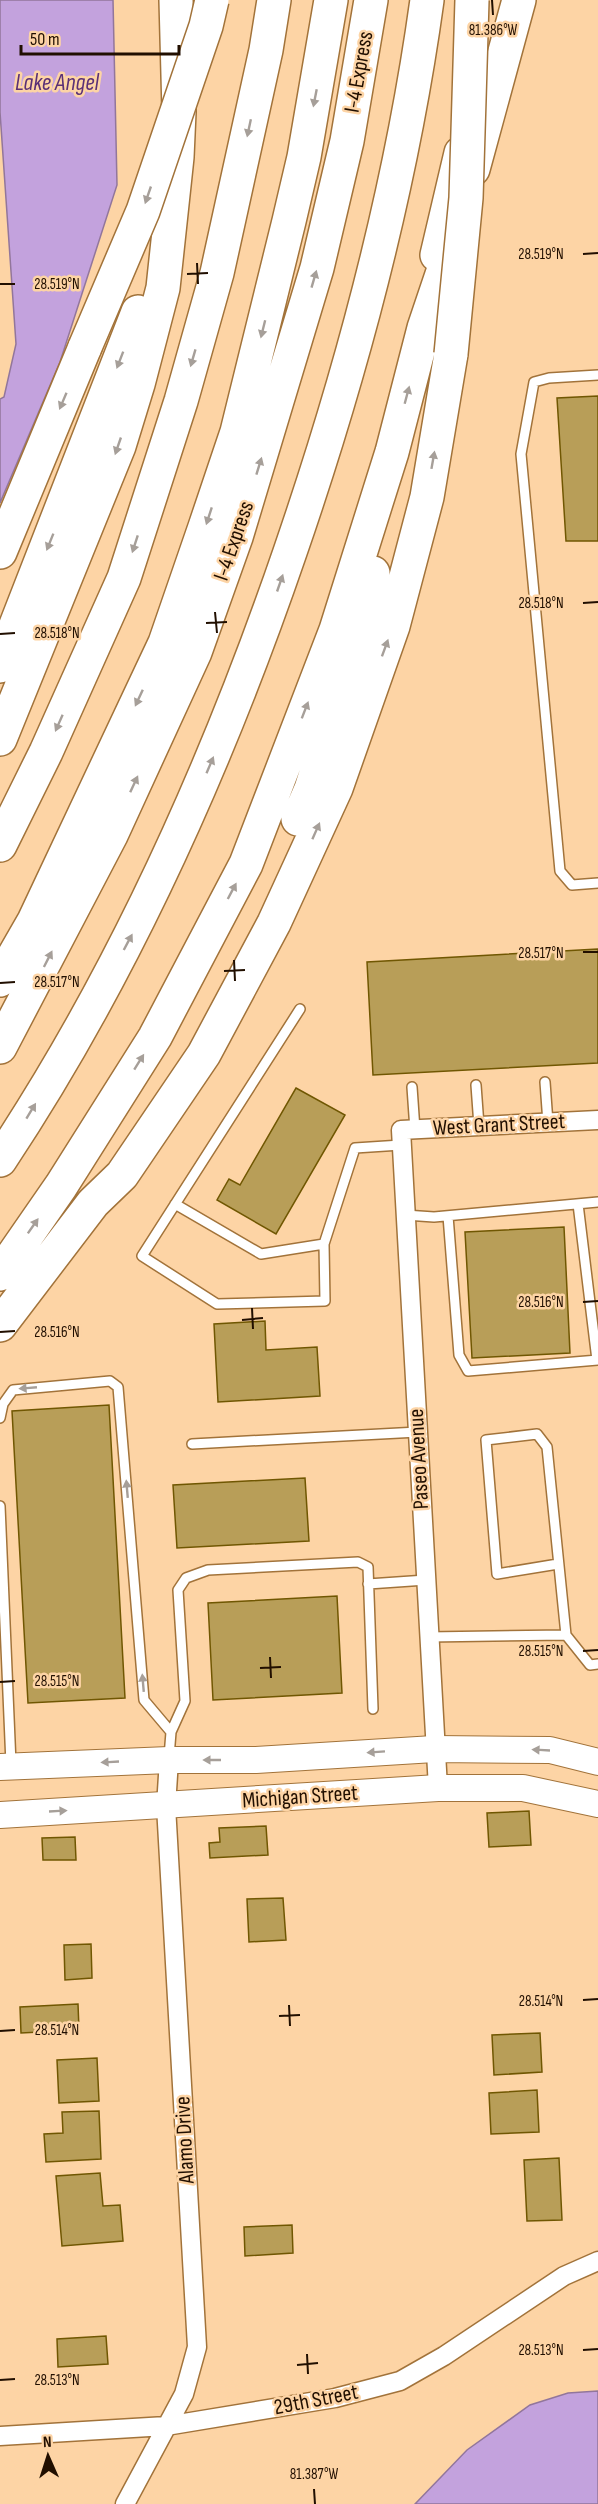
<svg xmlns="http://www.w3.org/2000/svg" width="598" height="2504" font-family="'Sofia Sans Condensed',sans-serif">
  <rect width="100%" height="100%" fill="#fdd4a5"/>
  <path fill="#c3a2dd" stroke="#92769b" stroke-width="1.5" d="M0 0H113L117 185 60 362 0 503V399L4 397 16 344 0 112Z
    M598 2391V2504H415L467 2450 530 2405 568 2393Z"/>
  <path fill="#b89e58" stroke="#705702" stroke-width="1.5" d="M598 396V541H566L557 398Z
    M598 949V1063L373 1075 367 962Z
    M296 1088 345 1115 276 1234 217 1200 229 1179 240 1185Z
    M564 1227 570 1353 472 1358 465 1232Z
    M265 1321 266 1350 317 1347 320 1396 218 1402 214 1324Z
    M109 1405 125 1698 28 1703 12 1411Z
    M305 1478 309 1541 177 1548 173 1485Z
    M337 1596 342 1693 213 1700 208 1603Z
    M529 1811 531 1845 489 1847 487 1813Z
    M266 1826 268 1855 210 1858 209 1843 220 1842 219 1828Z
    M75 1837 76 1860H43L42 1838Z
    M283 1898 286 1940 249 1942 247 1899Z
    M91 1944 92 1978 65 1980 64 1945Z
    M78 2004 79 2030 21 2033 20 2007Z
    M540 2033 542 2072 494 2075 492 2035Z
    M97 2058 99 2101 59 2103 57 2060Z
    M537 2090 539 2132 491 2134 489 2093Z
    M99 2111 101 2159 46 2162 44 2134 63 2133 62 2112Z
    M559 2158 562 2220 527 2221 524 2160Z
    M100 2173 103 2206 120 2205 123 2241 62 2246 56 2176Z
    M292 2225 293 2253 245 2256 244 2227Z
    M106 2336 108 2364 58 2367 57 2339Z"/>
  <g fill="none" stroke-linecap="round" stroke-linejoin="round">
    <g stroke="#a2733a" stroke-width="12">
      <path id="service" d="M598 375 549 378 534 382 521 454 560 871 572 885 598 883
        M300 1009 142 1256 217 1304 325 1301 324 1244 355 1148 401 1145
        M545 1082 548 1123
        M476 1085 479 1126
        M412 1087 415 1130
        M175 1204 261 1254 324 1244
        M578 1204 597 1360
        M405 1215 434 1217 598 1202
        M448 1216 459 1355 468 1371 598 1360
        M0 1418 3 1404 13 1390 110 1381 118 1387 144 1700 171 1732
        M192 1444 418 1432
        M0 1506 11 1764
        M558 1564 497 1574 486 1440 537 1434 547 1447 566 1635 590 1665 598 1664
        M368 1584 426 1580
        M428 1637 566 1635
        M169 1757 171 1732 185 1701 178 1590 186 1578 208 1570 358 1562 368 1567 373 1709"/>
    </g>
    <g stroke="#a2733a" stroke-width="21">
      <path id="minor" d="M438 1788 401 1130 598 1120
        M0 2436 166 2426 335 2398 400 2381 444 2356 564 2276 598 2261
        M125 2504 184 2394 197 2347 166 1806 169 1760"/>
    </g>
    <g stroke="#a2733a" stroke-width="28">
      <path id="secondary" d="M0 1767 169 1760H256L434 1749 550 1750 598 1762
        M0 1815 438 1788H523L598 1804"/>
    </g>
    <g stroke="#a2733a" stroke-width="36">
      <path id="motorway" d="M473 169 519 0
        M437 255 461 153
        M0 552 85 347
        M0 666 138 312
        M0 739 119 446 138 384 163 288 177 157 179 112 176 0
        M298 819 311 789 359 641 373 573
        M0 845 46 752 124 578 181 401 217 273 266 50 274 0
        M0 980 34 921 165 643 205 527 237 432 289 221 304 157 331 0
        M0 1047 111 835 195 652 236 537 317 268 347 141 371 0
        M0 1160C125 972 217 765 290 552 352 372 401 189 427 0
        M0 1274 61 1186 155 1037 246 864 336 630 392 452 424 328 456 233
        M0 1325 93 1203 122 1175 204 1054 274 923 336 788 393 626 427 497 451 354"/>
    </g>
    <use href="#service" stroke="#fff" stroke-width="9"/>
    <use href="#minor" stroke="#fff" stroke-width="18"/>
    <use href="#secondary" stroke="#fff" stroke-width="26"/>
    <use href="#motorway" stroke="#fff" stroke-width="33"/>
    <g stroke="#a2733a" stroke-width="36" stroke-linecap="butt">
      <path id="motorway-bridge" d="M85 347 143 211 206 26 212 0
        M451 354 466 198 472 0"/>
    </g>
    <use href="#motorway-bridge" stroke="#fff" stroke-width="33"/>
  </g>
  <defs><path id="oneway-solid" d="M-6-.8H1V-3.2L6.5 0L1 3.2V.8H-6Z" transform="scale(1.5)"/></defs>
  <g fill="#a69f99">
    <use href="#oneway-solid" transform="translate(315 98) rotate(101)"/>
    <use href="#oneway-solid" transform="translate(249 128) rotate(102)"/>
    <use href="#oneway-solid" transform="translate(148 195) rotate(109)"/>
    <use href="#oneway-solid" transform="translate(314 279) rotate(-74)"/>
    <use href="#oneway-solid" transform="translate(263 329) rotate(104)"/>
    <use href="#oneway-solid" transform="translate(193 358) rotate(106)"/>
    <use href="#oneway-solid" transform="translate(120 360) rotate(111)"/>
    <use href="#oneway-solid" transform="translate(407 395) rotate(-75)"/>
    <use href="#oneway-solid" transform="translate(63 401) rotate(113)"/>
    <use href="#oneway-solid" transform="translate(118 446) rotate(109)"/>
    <use href="#oneway-solid" transform="translate(433 460) rotate(-80)"/>
    <use href="#oneway-solid" transform="translate(259 466) rotate(-73)"/>
    <use href="#oneway-solid" transform="translate(209 516) rotate(108)"/>
    <use href="#oneway-solid" transform="translate(50 542) rotate(112)"/>
    <use href="#oneway-solid" transform="translate(135 544) rotate(108)"/>
    <use href="#oneway-solid" transform="translate(280 583) rotate(-71)"/>
    <use href="#oneway-solid" transform="translate(385 648) rotate(-70)"/>
    <use href="#oneway-solid" transform="translate(139 698) rotate(115)"/>
    <use href="#oneway-solid" transform="translate(305 710) rotate(-69)"/>
    <use href="#oneway-solid" transform="translate(59 723) rotate(114)"/>
    <use href="#oneway-solid" transform="translate(210 765) rotate(-67)"/>
    <use href="#oneway-solid" transform="translate(134 784) rotate(-65)"/>
    <use href="#oneway-solid" transform="translate(316 831) rotate(-66)"/>
    <use href="#oneway-solid" transform="translate(232 891) rotate(-62)"/>
    <use href="#oneway-solid" transform="translate(128 942) rotate(-62)"/>
    <use href="#oneway-solid" transform="translate(48 959) rotate(-63)"/>
    <use href="#oneway-solid" transform="translate(139 1062) rotate(-58)"/>
    <use href="#oneway-solid" transform="translate(31 1111) rotate(-59)"/>
    <use href="#oneway-solid" transform="translate(33 1226) rotate(-55)"/>
    <use href="#oneway-solid" transform="translate(28 1388) rotate(175)"/>
    <use href="#oneway-solid" transform="translate(127 1489) rotate(-95)"/>
    <use href="#oneway-solid" transform="translate(143 1683) rotate(-95)"/>
    <use href="#oneway-solid" transform="translate(541 1750) rotate(-177)"/>
    <use href="#oneway-solid" transform="translate(376 1752) rotate(176)"/>
    <use href="#oneway-solid" transform="translate(212 1760) rotate(180)"/>
    <use href="#oneway-solid" transform="translate(110 1762) rotate(177)"/>
    <use href="#oneway-solid" transform="translate(58 1811) rotate(-3)"/>
  </g>
  <path fill="none" stroke="#210f00" stroke-width="2" d="M492 0 493 15M583 254 598 253M197 263 198 284M187 274 208 273M0 284H15M583 603 598 602M215 612 217 633M206 623 227 622M0 634 15 633M583 952H598M234 960 235 981M224 971 245 970M0 983 15 982M583 1302 598 1301M252 1308 253 1329M242 1320 263 1318M0 1332 15 1331M583 1651 598 1650M270 1657 271 1678M260 1668 281 1667M0 1682 15 1681M583 2000 598 1999M289 2005 290 2026M279 2016 300 2015M0 2031 15 2030M583 2350 598 2349M307 2354 308 2374M297 2365 318 2363M0 2380 15 2379M314 2489 315 2504"/>
  <g text-anchor="middle" dominant-baseline="central" stroke-width="5" stroke-linejoin="round" paint-order="stroke">
    <g font-size="22" fill="#210f00" stroke="#fdd4a5">
      <text transform="translate(359 72) rotate(-80)">I-4 Express</text>
      <text transform="translate(234 541) rotate(-71)">I-4 Express</text>
      <text transform="translate(499 1125) rotate(-3)">West Grant Street</text>
      <text transform="translate(419 1459) rotate(-93)">Paseo Avenue</text>
      <text transform="translate(300 1797) rotate(-4)">Michigan Street</text>
      <text transform="translate(185 2140) rotate(-93)">Alamo Drive</text>
      <text transform="translate(316 2400) rotate(-11)">29th Street</text>
    </g>
    <g font-size="24" font-style="italic" fill="#5a3076" stroke="#fdd4a5">
      <text x="57" y="82">Lake Angel</text>
    </g>
  </g>
  <g font-size="15" text-anchor="middle" fill="#210f00" stroke="#fdd4a5" stroke-width="5" stroke-linejoin="round" paint-order="stroke">
    <text x="493" y="35">81.386°W</text>
    <text x="541" y="259">28.519°N</text>
    <text x="57" y="289">28.519°N</text>
    <text x="541" y="608">28.518°N</text>
    <text x="57" y="638">28.518°N</text>
    <text x="541" y="958">28.517°N</text>
    <text x="57" y="987">28.517°N</text>
    <text x="541" y="1307">28.516°N</text>
    <text x="57" y="1337">28.516°N</text>
    <text x="541" y="1656">28.515°N</text>
    <text x="57" y="1686">28.515°N</text>
    <text x="541" y="2006">28.514°N</text>
    <text x="57" y="2035">28.514°N</text>
    <text x="541" y="2355">28.513°N</text>
    <text x="57" y="2385">28.513°N</text>
    <text x="314" y="2479">81.387°W</text>
  </g>
  <g transform="translate(48 2456) rotate(357)" stroke="#fdd4a5" stroke-width="4.5" paint-order="stroke">
  <path d="M0-4.5L10 22L0 15L-10 22Z" fill="#210f00"/>
  <text y="-9" font-size="16" font-weight="bold" text-anchor="middle" fill="#210f00">N</text>
  </g>
  <path d="M21 45v9h158v-9" fill="none" stroke="#210f00" stroke-width="3"/>
  <text x="30" y="45" font-size="18" fill="#210f00" stroke="#fdd4a5" stroke-width="4.5" paint-order="stroke">50 m</text>
</svg>
